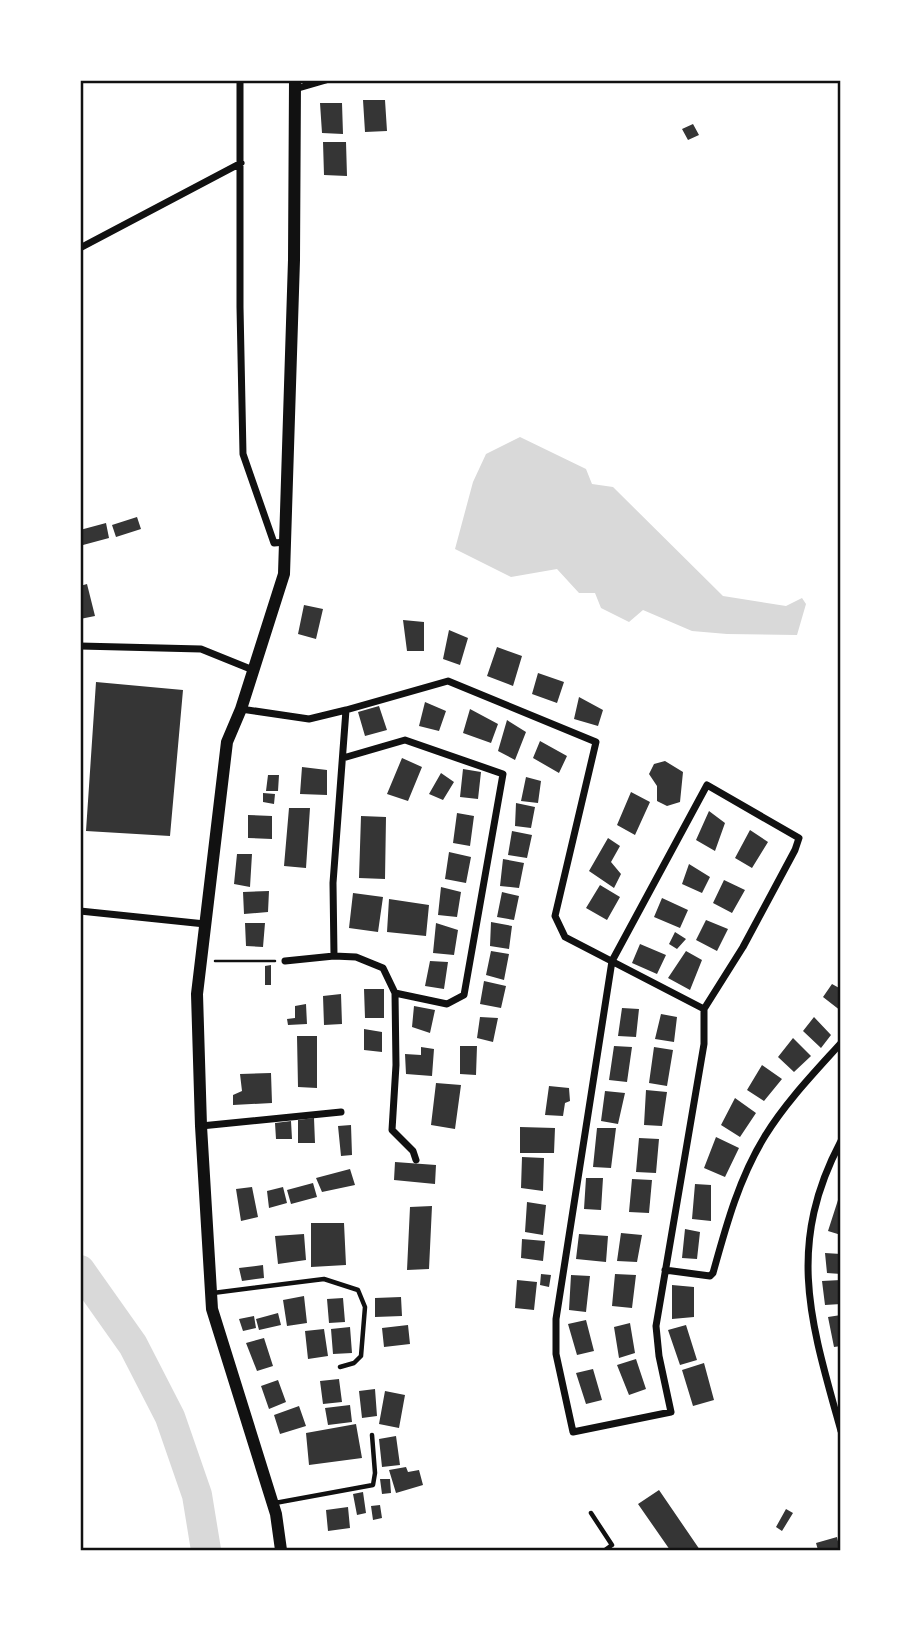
<svg xmlns="http://www.w3.org/2000/svg" width="921" height="1631" font-family="Lato,sans-serif">
  <rect width="100%" height="100%" fill="#fff"/>
  <path fill="#d9d9d9" d="M520 437 586 469 592 484 613 487 723 596 786 606 802 598 806 604 797 635 727 634 692 631 643 610 629 622 601 608 595 593H579L557 569 511 577 455 549 473 482 486 454Z"/>
  <g fill="none" stroke-linecap="round" stroke-linejoin="round">
    <path stroke="#d9d9d9" stroke-width="30" d="M80 1270 133 1345 170 1417 197 1495 206 1550"/>
  </g>
  <path fill="#353535" d="M363 100H385L387 131 365 132Z
    M320 103H342L343 134 322 133Z
    M693 124 699 135 688 140 682 129Z
    M323 142H346L347 176 324 175Z
    M137 517 141 529 116 537 112 525Z
    M106 523 109 538 83 545 80 530Z
    M87 584 95 616 80 619V586Z
    M304 605 323 609 316 639 298 634Z
    M403 620 424 622V651H407Z
    M449 630 468 638 460 665 443 659Z
    M497 647 522 656 513 686 487 676Z
    M538 673 564 682 557 703 532 694Z
    M96 682 183 690 170 836 86 831Z
    M579 697 603 710 598 726 574 719Z
    M425 702 446 711 439 731 419 726Z
    M379 706 387 730 365 736 358 712Z
    M470 709 498 724 491 743 463 733Z
    M507 720 526 732 515 760 498 751Z
    M540 741 567 756 559 773 533 758Z
    M402 758 422 767 408 801 387 794Z
    M665 761 683 772 680 802 667 806 657 801V786L649 774 654 764Z
    M302 767 327 770V795L300 794Z
    M463 769 481 772 478 799 460 797Z
    M441 773 454 782 443 800 429 794Z
    M268 775H279L278 791H266Z
    M526 777 541 781 538 803 521 801Z
    M631 792 650 802 635 835 617 825Z
    M263 793 275 794 274 804 263 802Z
    M516 803 535 807 531 828 515 826Z
    M289 808H310L306 868 284 866Z
    M709 811 725 823 715 851 696 840Z
    M457 813 474 816 470 846 453 843Z
    M248 815 272 816V839L248 838Z
    M361 816 386 817 385 879 359 878Z
    M750 830 768 842 752 868 735 858Z
    M512 831 532 835 527 858 508 855Z
    M608 838 620 846 611 862 621 874 614 888 589 871Z
    M449 852 471 857 466 883 445 879Z
    M237 854H252L250 887 234 884Z
    M503 859 524 863 519 888 500 886Z
    M689 864 710 877 702 893 682 884Z
    M724 880 745 890 732 913 713 903Z
    M600 885 620 897 607 920 586 908Z
    M441 887 461 892 457 917 438 915Z
    M269 891 268 912 244 914 243 892Z
    M502 892 519 896 514 920 497 917Z
    M353 893 383 897 378 932 349 928Z
    M662 898 688 910 680 928 654 917Z
    M389 899 429 905 426 936 387 932Z
    M706 920 728 929 717 951 696 940Z
    M491 922 512 926 509 949 490 946Z
    M245 923H265L263 947 246 946Z
    M436 923 458 930 454 955 433 953Z
    M675 932 686 939 677 949 669 944Z
    M640 944 666 955 657 974 632 963Z
    M491 951 509 954 504 980 486 975Z
    M686 951 702 960 690 990 668 978Z
    M430 961 448 962 444 989 425 986Z
    M271 965V985H265V966Z
    M484 981 506 986 501 1008 480 1004Z
    M832 984 841 989V1011L823 997Z
    M364 989H384V1018H365Z
    M341 994 342 1024 324 1025 323 996Z
    M306 1004 307 1024 288 1025 287 1019 295 1018V1006Z
    M414 1006 435 1010 430 1033 412 1027Z
    M622 1008 639 1009 636 1037 618 1036Z
    M661 1014 677 1017 674 1042 655 1039Z
    M480 1017 498 1018 493 1042 477 1038Z
    M814 1017 831 1035 821 1048 803 1031Z
    M364 1029 382 1032V1052L364 1050Z
    M297 1036H317V1088L298 1087Z
    M793 1038 811 1056 794 1072 778 1057Z
    M460 1046H477L476 1075 460 1074Z
    M614 1046 632 1047 627 1082 609 1080Z
    M421 1047 434 1049 432 1076 406 1074 405 1054 421 1055Z
    M654 1047 673 1050 667 1086 649 1083Z
    M762 1065 782 1079 764 1101 747 1090Z
    M271 1073 272 1103 233 1105V1095L242 1091 240 1074Z
    M436 1083 461 1085 455 1129 431 1125Z
    M549 1086 569 1088 570 1101 565 1103 563 1116 545 1115Z
    M646 1090 667 1092 662 1126 644 1125Z
    M605 1091 625 1093 618 1124 601 1121Z
    M735 1098 756 1113 740 1137 721 1125Z
    M314 1118 315 1143H298V1120Z
    M291 1121 292 1139H276L275 1123Z
    M351 1125 352 1155 341 1156 338 1126Z
    M520 1127 555 1128 554 1153H520Z
    M597 1128H616L611 1168 593 1167Z
    M716 1137 739 1148 725 1177 704 1168Z
    M639 1138 659 1139 656 1173 636 1172Z
    M522 1157 544 1158 543 1191 521 1188Z
    M395 1162 436 1165 435 1184 394 1180Z
    M350 1169 355 1185 322 1192 316 1178Z
    M586 1178H603L601 1210 584 1209Z
    M632 1179 652 1180 649 1213 629 1212Z
    M313 1183 317 1197 291 1204 287 1190Z
    M695 1184 711 1185V1221L692 1219Z
    M252 1187 258 1217 241 1221 236 1189Z
    M283 1187 287 1203 269 1208 267 1191Z
    M838 1200 841 1201V1235L828 1231Z
    M527 1202 546 1205 543 1235 525 1232Z
    M432 1206 429 1269 407 1270 410 1207Z
    M311 1223H344L346 1265 311 1267Z
    M685 1229 700 1232 697 1259 682 1258Z
    M621 1233 642 1235 637 1262 617 1261Z
    M304 1234 306 1260 278 1264 275 1236Z
    M579 1234 608 1236 606 1262 576 1259Z
    M522 1239 545 1241 543 1261 521 1258Z
    M825 1253 841 1254V1274L827 1273Z
    M263 1265 264 1278 242 1281 239 1268Z
    M541 1274 551 1275 549 1287 540 1285Z
    M615 1274 636 1275 632 1308 612 1306Z
    M571 1275 590 1276 586 1312 569 1310Z
    M517 1280 537 1282 534 1310 515 1308Z
    M841 1280V1304L825 1305 822 1281Z
    M672 1285 694 1287V1317L672 1319Z
    M304 1296 307 1323 287 1326 283 1300Z
    M401 1297 402 1316 375 1317V1298Z
    M343 1298 345 1322 329 1323 327 1299Z
    M278 1313 281 1325 259 1330 256 1319Z
    M841 1315V1346L834 1347 828 1317Z
    M254 1316 256 1328 243 1331 239 1319Z
    M586 1320 594 1351 577 1355 568 1324Z
    M630 1323 635 1353 619 1358 614 1327Z
    M408 1325 410 1344 384 1347 382 1328Z
    M686 1325 697 1360 680 1365 668 1330Z
    M350 1327 352 1353 333 1354 331 1329Z
    M324 1329 328 1356 308 1359 305 1331Z
    M264 1338 273 1366 257 1371 246 1343Z
    M636 1359 646 1389 629 1395 617 1365Z
    M704 1363 714 1400 693 1406 682 1370Z
    M593 1369 602 1400 586 1404 576 1373Z
    M339 1379 342 1402 323 1404 320 1381Z
    M278 1380 286 1402 269 1409 261 1386Z
    M375 1389 377 1416 362 1418 359 1391Z
    M385 1391 405 1395 399 1428 379 1424Z
    M350 1405 352 1422 328 1425 325 1408Z
    M299 1406 306 1426 280 1434 274 1415Z
    M356 1424 362 1458 309 1465 306 1433Z
    M396 1436 400 1465 382 1467 379 1439Z
    M406 1467 408 1472 419 1470 423 1485 396 1493 389 1470Z
    M380 1479H390L391 1493 382 1494Z
    M659 1490 700 1550H670L638 1504Z
    M363 1492 366 1513 357 1515 353 1494Z
    M380 1505 382 1518 373 1520 371 1506Z
    M348 1507 350 1528 328 1531 326 1510Z
    M786 1509 793 1513 782 1531 776 1527Z
    M837 1537 840 1550H818L816 1543Z"/>
  <g fill="none" stroke-linecap="round" stroke-linejoin="round">
    <path stroke="#111" stroke-width="2.5" d="M215 961H275"/>
    <path stroke="#111" stroke-width="4.5" d="M213 1293 324 1279 358 1290 365 1307 361 1356 354 1363 340 1367
      M275 1503 373 1485 375 1473 372 1435
      M591 1513 612 1545 605 1550"/>
    <path stroke="#111" stroke-width="7" d="M240 80V307L243 454 274 543 286 542
      M295 89 326 80
      M80 248 241 163
      M80 646 201 649 253 670
      M241 709 309 719 346 710 333 883 334 956 285 961
      M346 710 448 681 596 742 555 916 565 937 704 1009
      M707 785 799 838 795 850 743 947 704 1009V1044L656 1326 659 1356 671 1412 573 1432 556 1354V1319L612 961Z
      M80 911 205 924
      M334 956 356 957 383 968 395 993 447 1004 464 995 503 774 405 740 343 758
      M395 993 396 1065 392 1130 413 1151 416 1160
      M201 1126 341 1112
      M841 1141C785 1247 811 1323 841 1431
      M665 1270 710 1276 713 1273C726 1226 739 1178 765 1136 786 1102 814 1073 841 1043"/>
    <path stroke="#111" stroke-width="12" d="M281 1550 276 1514 212 1309 201 1126 197 994 227 742 241 709 284 574 294 260 295 80"/>
  </g>
  <rect width="921" height="1631" fill="none" stroke="#ffffff" stroke-width="164"/>
  <rect x="82" y="82" width="757" height="1467" fill="none" stroke="#111" stroke-width="2.5"/>
</svg>
